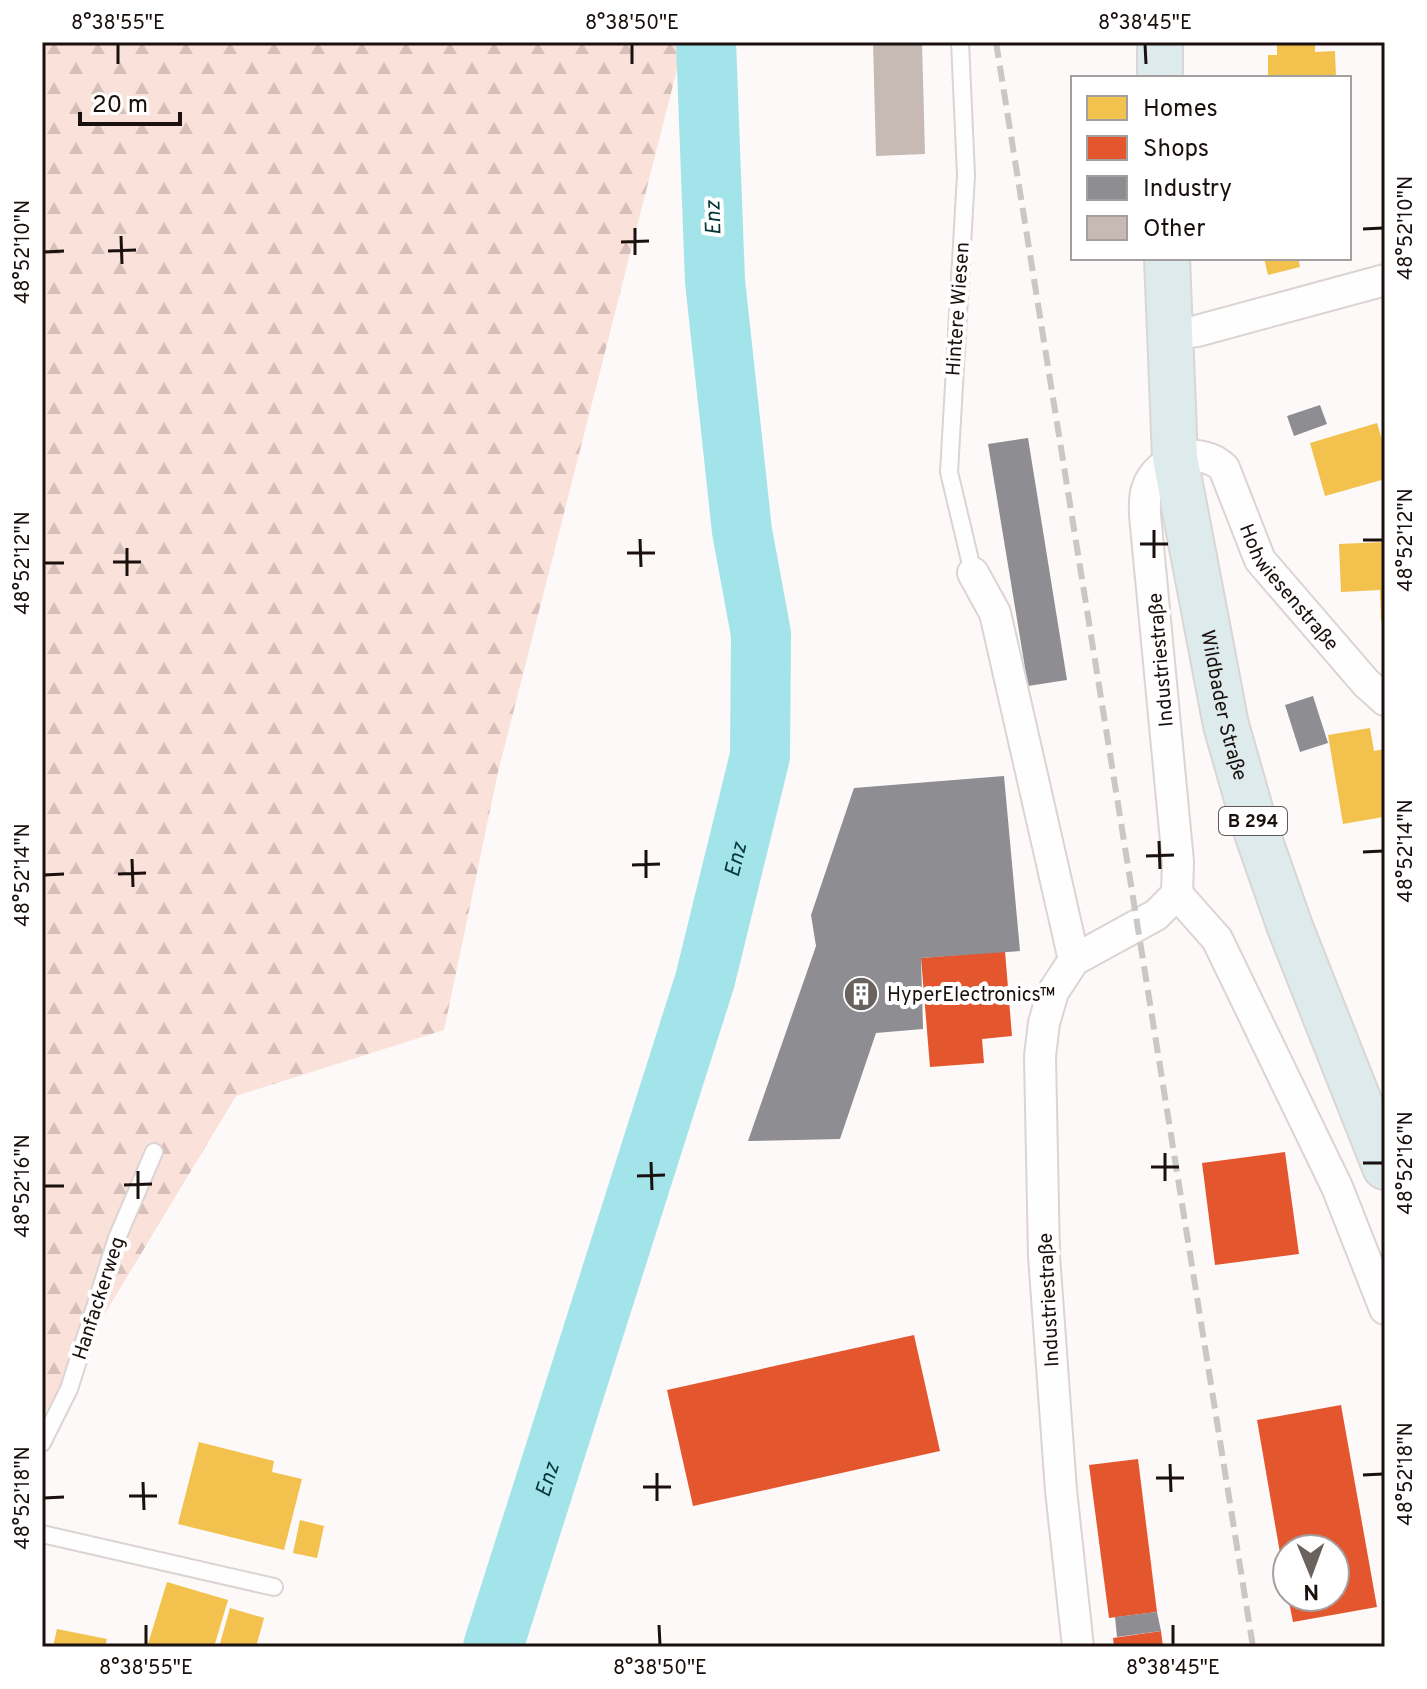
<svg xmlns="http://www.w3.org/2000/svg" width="1427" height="1689" font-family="Overpass,sans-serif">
<defs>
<pattern id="forest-firs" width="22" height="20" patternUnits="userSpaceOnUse" patternTransform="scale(2)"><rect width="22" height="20" fill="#fae1d9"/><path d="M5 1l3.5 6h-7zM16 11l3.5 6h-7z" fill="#d6c0b9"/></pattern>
</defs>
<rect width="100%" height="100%" fill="#fcf9f8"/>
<polygon fill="url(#forest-firs)" points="42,42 684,42 498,772 444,1030 236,1096 42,1418"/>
<g fill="#f2c14e">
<polygon points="1277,42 1315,42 1315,52 1335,51 1336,78 1268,78 1268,55 1277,55"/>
<polygon points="1264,258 1298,258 1300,267 1268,275"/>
<polygon points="1377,423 1385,449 1385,479 1325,496 1310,443"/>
<polygon points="1385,542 1385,621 1381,621 1380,590 1341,592 1339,544"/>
<polygon points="1370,728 1374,751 1385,749 1383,817 1343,824 1328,735"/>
<polygon points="199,1442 274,1461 272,1472 302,1479 284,1550 178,1524"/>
<polygon points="300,1520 324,1526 317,1558 293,1553"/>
<polygon points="167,1582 228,1600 214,1647 147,1647"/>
<polygon points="230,1608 264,1618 256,1647 219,1647"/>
<polygon points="57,1629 107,1639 105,1647 53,1647"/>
</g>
<g fill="#e4572e">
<polygon points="1005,951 1012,1036 982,1039 984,1063 930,1067 921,958"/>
<polygon points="1285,1152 1299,1254 1215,1265 1202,1163"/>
<polygon points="914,1335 940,1451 693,1506 667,1390"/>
<polygon points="1341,1405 1377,1607 1293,1622 1288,1597 1335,1597 1335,1549 1287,1549 1285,1582 1257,1420"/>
<polygon points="1138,1459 1157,1612 1109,1618 1089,1465"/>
<polygon points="1161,1631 1163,1647 1114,1647 1113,1638"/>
</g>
<g fill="#8d8d92">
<polygon points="1320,405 1327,424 1294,436 1287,416"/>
<polygon points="1028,438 1067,680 1028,686 988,444"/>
<polygon points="1313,696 1328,743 1300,752 1285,705"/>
<polygon points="1004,776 1020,951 921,958 923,1029 876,1033 840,1139 748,1141 816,946 811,915 854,788"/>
<polygon points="1157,1612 1161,1631 1117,1637 1115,1617"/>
</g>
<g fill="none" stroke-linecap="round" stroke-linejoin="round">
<path stroke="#a2e4ea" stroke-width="60" id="s1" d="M493,1647L705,980L760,756L761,634L742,531L715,281L706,42"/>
</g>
<polygon fill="#c7b9b4" points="873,42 922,42 925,154 876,156"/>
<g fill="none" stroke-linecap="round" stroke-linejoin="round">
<g stroke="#dbd4d2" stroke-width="20">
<g id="service">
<polyline points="960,42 966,175 949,472 973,573"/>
<polyline points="42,1443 69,1389 117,1238 154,1152"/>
<polyline points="42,1534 274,1587"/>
</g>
</g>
<g stroke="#dbd4d2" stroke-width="34">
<g id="minor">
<polyline points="1170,335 1197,331 1385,280"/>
<polyline points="973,573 995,613 1074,960"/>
<polyline points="1177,894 1217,939 1337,1187 1385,1309"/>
<path id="s2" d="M1078,1647L1061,1490L1044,1256L1040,1056L1044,1023L1053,992L1074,960L1156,915L1177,894L1178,862L1145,515C1145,507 1144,497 1147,489C1157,457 1201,445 1224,468L1260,560L1366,683L1385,700"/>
</g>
</g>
<g stroke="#dad6d6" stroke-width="48">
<g id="primary">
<polyline points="1160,42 1160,78"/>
<path id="s3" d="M1167,258L1175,458L1226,725L1256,830L1290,927L1385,1167"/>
</g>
</g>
<use href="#service" stroke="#fffefe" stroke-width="16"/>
<use href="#minor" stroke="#fffefe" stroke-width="30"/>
<use href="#primary" stroke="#ddebed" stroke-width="44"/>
<polyline stroke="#c9c8c7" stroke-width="6" stroke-dasharray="16 8" stroke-linecap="butt" points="996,42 1253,1647"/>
</g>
<path fill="none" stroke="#1a100d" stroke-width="3" d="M118,44V64M632,44V64M1145,44L1146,64M635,228V255M1363,229L1383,228M121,236L122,264M621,242L649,241M108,251L136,250M44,252L64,251M1154,530V558M640,539L641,567M1363,540H1383M1140,544H1168M127,548V576M627,553H655M113,562H141M44,563H64M1159,841L1160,869M646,850V878M1363,852L1383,851M1146,856L1174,855M132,859L133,887M632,865L660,864M118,874L146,873M44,875L64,874M1165,1153V1181M651,1162L652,1190M1363,1163H1383M1151,1167H1179M138,1171V1199M637,1176L665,1175M124,1185L152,1184M44,1186H64M1170,1464L1171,1492M657,1473V1501M1363,1475L1383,1474M1156,1478H1184M143,1482L144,1510M643,1487H671M129,1496H157M44,1498L64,1497M146,1625V1645M659,1625L660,1645M1173,1625V1645"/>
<defs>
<g id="building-disc" transform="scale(1.8)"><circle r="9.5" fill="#69625f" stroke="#fff"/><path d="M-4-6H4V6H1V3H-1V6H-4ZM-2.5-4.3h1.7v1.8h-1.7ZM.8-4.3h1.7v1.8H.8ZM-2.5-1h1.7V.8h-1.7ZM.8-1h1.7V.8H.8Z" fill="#fff"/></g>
</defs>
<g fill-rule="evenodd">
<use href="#building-disc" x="861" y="994"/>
</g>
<g text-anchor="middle" stroke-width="8" stroke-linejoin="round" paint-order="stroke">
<rect fill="#fff" stroke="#5f5856" stroke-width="2" x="1219" y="807" width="68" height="28" rx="6"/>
<g font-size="18" font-weight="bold" fill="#1a100d">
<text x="1253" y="827">B 294</text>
</g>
<g font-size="20" fill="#1a100d" stroke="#fff">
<text transform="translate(957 309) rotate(-86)" y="7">Hintere Wiesen</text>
<text dy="7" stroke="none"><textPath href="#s2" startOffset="1458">Hohwiesenstraße</textPath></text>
<text transform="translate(1160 660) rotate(-95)" y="7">Industriestraße</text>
<text dy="7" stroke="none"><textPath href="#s3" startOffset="452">Wildbader Straße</textPath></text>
<text transform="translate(98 1298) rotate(-72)" y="7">Hanfackerweg</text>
<text transform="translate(1048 1300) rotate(-93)" y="7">Industriestraße</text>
</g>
<g font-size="20" fill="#1a100d" stroke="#fff" text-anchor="start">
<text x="887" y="1001">HyperElectronics™</text>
</g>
<g font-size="22" font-style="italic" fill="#06363a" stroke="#fff">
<text transform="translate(712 218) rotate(-92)" y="8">Enz</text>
<text dy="8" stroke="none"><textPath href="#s1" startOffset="824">Enz</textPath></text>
<text dy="8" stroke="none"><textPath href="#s1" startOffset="176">Enz</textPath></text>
</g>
</g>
<rect width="1427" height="1689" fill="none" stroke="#ffffff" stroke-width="88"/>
<rect x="1071" y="76" width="280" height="184" fill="#ffffff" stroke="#a39f9e" stroke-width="2"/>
<rect x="1087" y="96" width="40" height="24" fill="#f2c14e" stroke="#a39f9e" stroke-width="2"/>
<text x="1143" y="116" font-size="24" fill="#1a100d">Homes</text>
<rect x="1087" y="136" width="40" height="24" fill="#e4572e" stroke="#a39f9e" stroke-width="2"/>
<text x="1143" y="156" font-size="24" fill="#1a100d">Shops</text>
<rect x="1087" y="176" width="40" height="24" fill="#8d8d92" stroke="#a39f9e" stroke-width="2"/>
<text x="1143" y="196" font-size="24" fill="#1a100d">Industry</text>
<rect x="1087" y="216" width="40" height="24" fill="#c7b9b4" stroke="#a39f9e" stroke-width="2"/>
<text x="1143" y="236" font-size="24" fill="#1a100d">Other</text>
<g transform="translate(1311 1573) rotate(179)"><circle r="38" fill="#ffffff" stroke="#a39f9e" stroke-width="2"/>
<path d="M0-6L14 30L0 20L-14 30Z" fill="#69625f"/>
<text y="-12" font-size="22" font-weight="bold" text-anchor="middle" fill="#1a100d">N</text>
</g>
<path d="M80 112v12h100v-12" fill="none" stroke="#1a100d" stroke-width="4"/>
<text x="92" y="112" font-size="24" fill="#1a100d" stroke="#ffffff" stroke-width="6" paint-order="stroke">20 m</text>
<rect x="44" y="44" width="1339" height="1601" fill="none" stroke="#1a100d" stroke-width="3"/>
<g font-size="20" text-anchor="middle" fill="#1a100d">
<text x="118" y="29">8°38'55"E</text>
<text x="632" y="29">8°38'50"E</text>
<text x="1145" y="29">8°38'45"E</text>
<text transform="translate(1405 228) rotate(-90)" y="7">48°52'10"N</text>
<text transform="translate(22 252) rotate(-90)" y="7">48°52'10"N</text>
<text transform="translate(1405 540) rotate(-90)" y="7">48°52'12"N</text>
<text transform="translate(22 563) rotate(-90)" y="7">48°52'12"N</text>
<text transform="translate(1405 851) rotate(-90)" y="7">48°52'14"N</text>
<text transform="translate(22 875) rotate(-90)" y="7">48°52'14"N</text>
<text transform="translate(1405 1163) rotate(-90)" y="7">48°52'16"N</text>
<text transform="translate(22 1186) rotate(-90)" y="7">48°52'16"N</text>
<text transform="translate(1405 1474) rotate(-90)" y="7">48°52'18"N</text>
<text transform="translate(22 1498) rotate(-90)" y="7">48°52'18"N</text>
<text x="146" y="1674">8°38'55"E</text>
<text x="660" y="1674">8°38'50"E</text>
<text x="1173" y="1674">8°38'45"E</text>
</g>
</svg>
